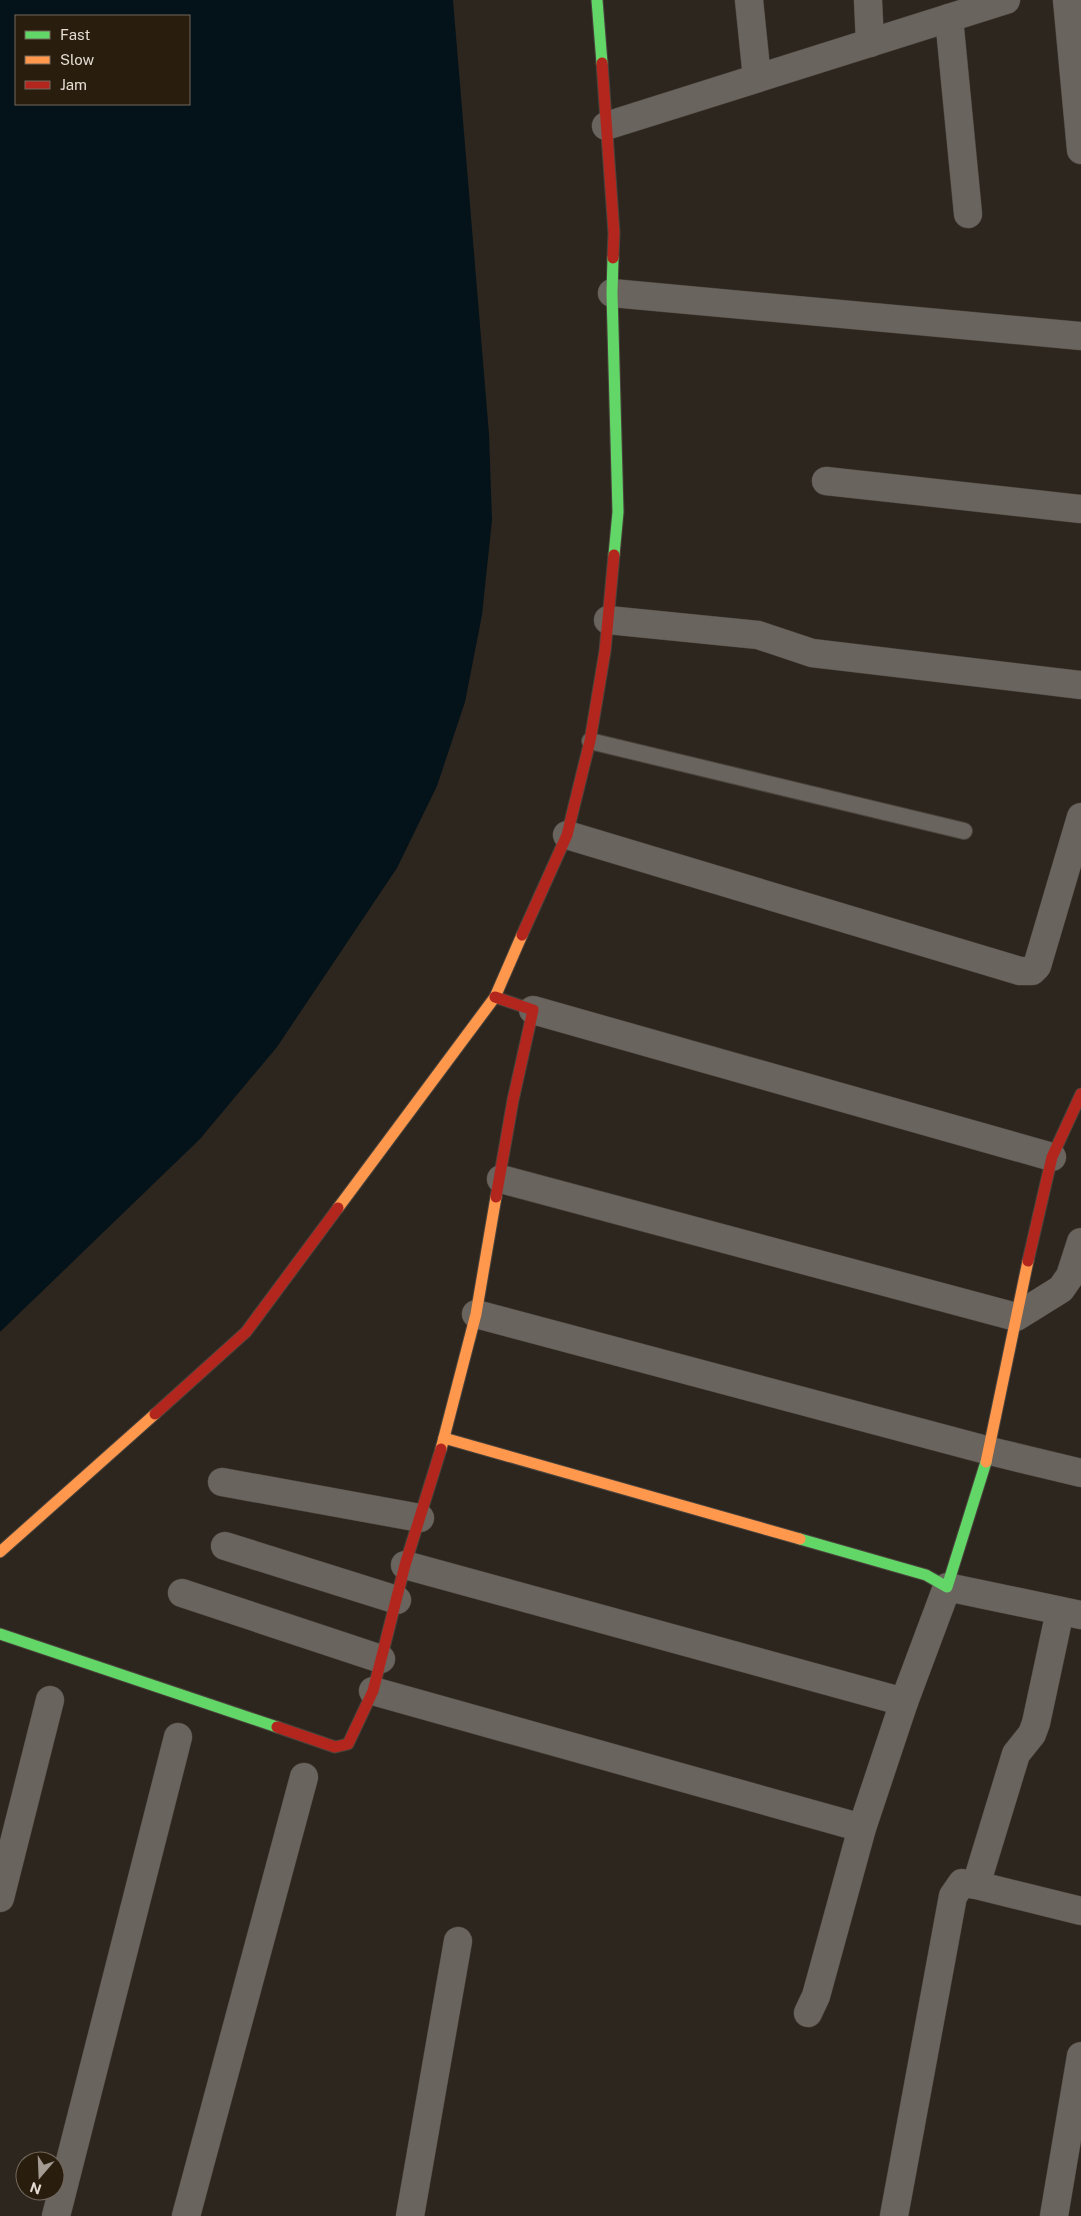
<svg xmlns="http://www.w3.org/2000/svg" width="1081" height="2216" font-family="'Public Sans',sans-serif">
<rect width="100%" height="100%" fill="#2d261e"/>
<path fill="#04131a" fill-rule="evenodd" d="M0,0H453L489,434L492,520L482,615L465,702L437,786L397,868L277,1047L200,1139L0,1332ZM16,16H189V104H16Z"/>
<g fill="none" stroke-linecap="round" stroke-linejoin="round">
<g stroke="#4a443d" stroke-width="18">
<polyline id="lane" points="590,741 964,831"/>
</g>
<g stroke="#4a443d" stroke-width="29">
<g id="street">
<polyline points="749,0 757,78"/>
<polyline points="868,0 870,43"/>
<polyline points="1067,0 1081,150"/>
<polyline points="949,18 968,214"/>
<polyline points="606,126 1006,0"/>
<polyline points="612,293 1081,336"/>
<polyline points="826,481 1081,509"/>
<polyline points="608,620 758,635 812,653 1081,685"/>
<polyline points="567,835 1020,971 1032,971 1037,966 1081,817"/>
<polyline points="533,1010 1052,1157"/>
<polyline points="501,1179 1016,1317 1061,1289 1070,1276 1081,1242"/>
<polyline points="476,1314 990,1451 1081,1473"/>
<polyline points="222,1482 420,1518"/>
<polyline points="225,1546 397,1600"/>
<polyline points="405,1565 904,1702"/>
<polyline points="182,1593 381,1659"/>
<polyline points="373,1691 862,1828"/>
<polyline points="976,1885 1016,1754 1032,1734 1036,1723 1060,1611"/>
<polyline points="0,1898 50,1700"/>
<polyline points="808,2013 816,1996 862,1828 904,1702 947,1587 1081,1615"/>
<polyline points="56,2216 178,1737"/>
<polyline points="186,2216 304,1777"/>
<polyline points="410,2216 458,1941"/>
<polyline points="894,2216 953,1896 962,1883 976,1885 1081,1911"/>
<polyline points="1054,2216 1081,2056"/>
</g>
</g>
<g stroke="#4a443d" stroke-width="13">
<g id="fast">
<polyline points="597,0 602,63"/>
<polyline points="613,258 612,293 618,512 614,555"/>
<polyline points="800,1539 926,1575 947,1587 986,1462"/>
<polyline points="0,1634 277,1727"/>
</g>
</g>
<g stroke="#4a443d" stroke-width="13">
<g id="slow">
<polyline points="338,1208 495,997 522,935"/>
<polyline points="444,1438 800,1539"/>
<polyline points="441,1449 476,1314 496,1197"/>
<polyline points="986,1462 1028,1261"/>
<polyline points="0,1552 155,1414"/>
</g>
</g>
<g stroke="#4a443d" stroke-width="13">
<g id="jam">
<polyline points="602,63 614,233 613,258"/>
<polyline points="522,935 567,835 590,741 605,651 614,555"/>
<polyline points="495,997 533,1010 513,1100 496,1197"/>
<polyline points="1028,1261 1052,1157 1081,1094"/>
<polyline points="155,1414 246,1332 338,1208"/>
<polyline points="277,1727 335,1747 348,1744 373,1691 405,1565 441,1449"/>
</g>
</g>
<use href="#lane" stroke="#6a645e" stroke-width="16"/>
<use href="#street" stroke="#6a645e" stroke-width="28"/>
<use href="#fast" stroke="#63d668" stroke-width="11"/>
<use href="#slow" stroke="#ff974d" stroke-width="11"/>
<use href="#jam" stroke="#b3261e" stroke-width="11"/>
</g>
<rect x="15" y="15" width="175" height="90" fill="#291d0e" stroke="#74695c"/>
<rect x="25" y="31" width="25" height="8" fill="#63d668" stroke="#74695c"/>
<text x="60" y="40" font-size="15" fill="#e4dbd2">Fast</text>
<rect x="25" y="56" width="25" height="8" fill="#ff974d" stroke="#74695c"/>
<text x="60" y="65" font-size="15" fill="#e4dbd2">Slow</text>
<rect x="25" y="81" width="25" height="8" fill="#b3261e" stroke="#74695c"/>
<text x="60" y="90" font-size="15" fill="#e4dbd2">Jam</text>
<g transform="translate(40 2176) rotate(199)"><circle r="24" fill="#291d0e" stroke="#74695c"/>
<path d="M0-4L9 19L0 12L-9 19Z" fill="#a49c93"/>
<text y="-8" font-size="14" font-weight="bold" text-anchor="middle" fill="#e4dbd2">N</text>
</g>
</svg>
